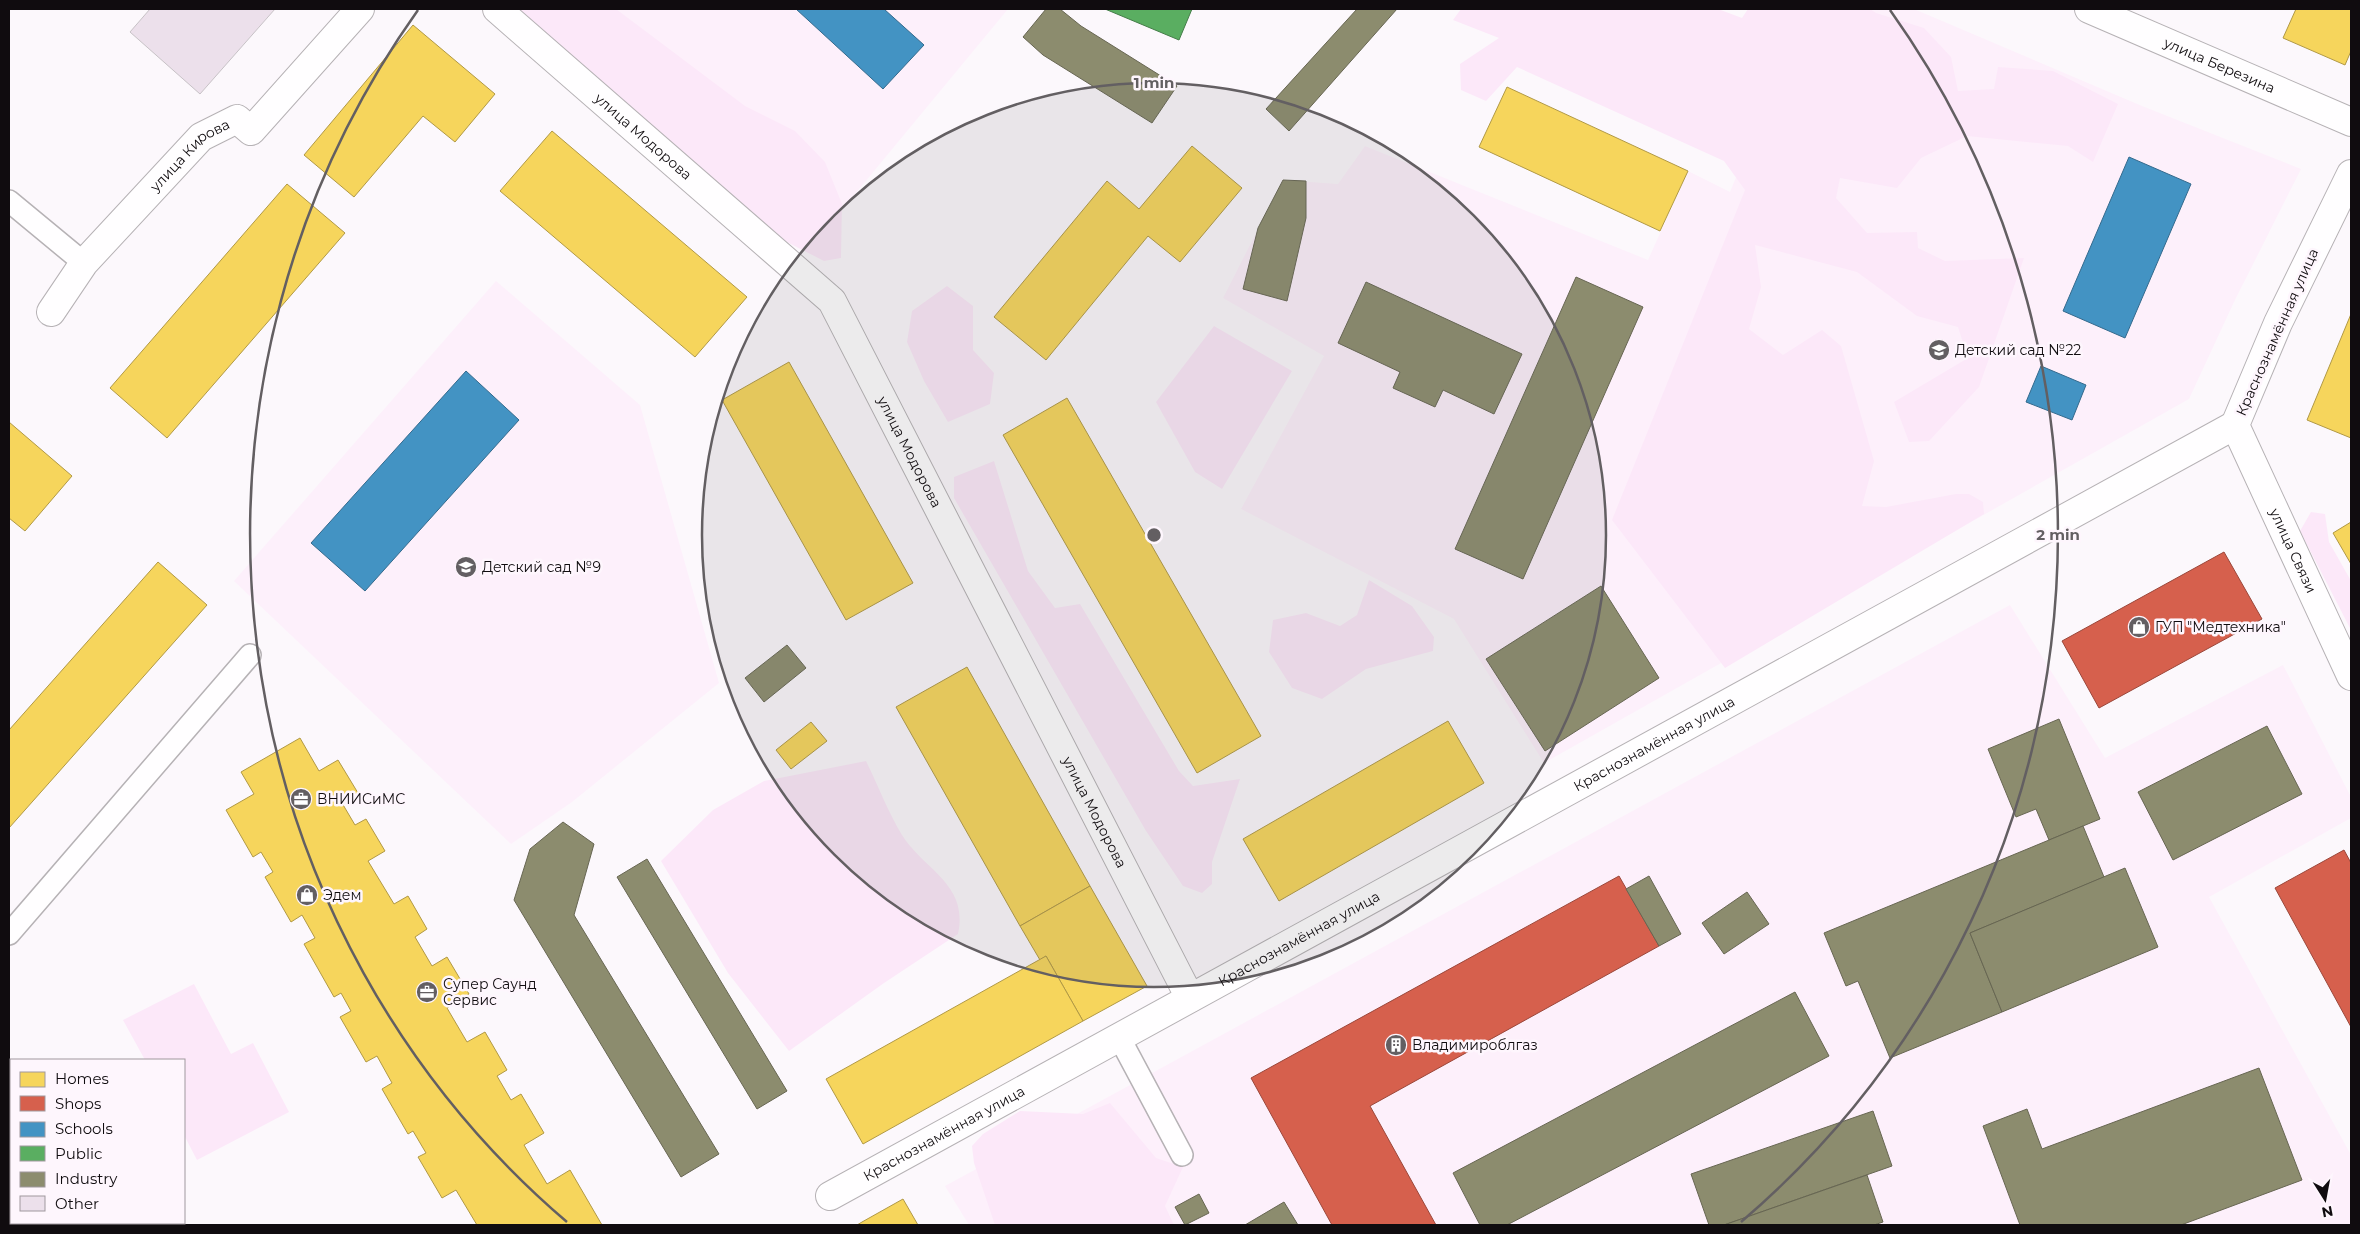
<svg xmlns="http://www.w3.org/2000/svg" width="2360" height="1234" font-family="Montserrat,sans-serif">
<rect width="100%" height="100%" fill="#fcf8fc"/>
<g fill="#fdf0fb">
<polygon points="539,9 1008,9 812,246"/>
<polygon points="1804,9 1914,9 2142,106 2301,169 2234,302 2189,399 1544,763 1454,619 1241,509 1324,356 1223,298 1283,180 1338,184 1365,146 1648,260 1688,171 1730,192"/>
<polygon points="496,281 640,405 719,683 572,802 511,844 234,581"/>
<polygon points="2010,605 2105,758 2283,665 2351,797 2351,818 2209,897 2351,1155 2351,1225 969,1225 945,1186"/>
</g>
<g fill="#fce8f9">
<polygon points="519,9 616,9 745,106 795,131 825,162 842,204 841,258 824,261 779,238 519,20"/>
<polygon points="1461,9 1718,9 1742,18 1748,9 1870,9 1876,13 1924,28 1951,57 1958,91 1994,89 1998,67 2053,71 2118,104 2093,162 2068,146 1967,136 1921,158 1897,188 1840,178 1836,198 1867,233 1917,232 1918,248 1945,261 2024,258 1979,387 1929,441 1909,442 1894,402 1968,358 1958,327 1917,316 1857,272 1755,245 1761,287 1749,329 1783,355 1822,330 1841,346 1874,461 1862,506 1886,507 1956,494 1969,494 1983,502 1984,514 1725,668 1612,520 1745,190 1724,161 1517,67 1486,101 1461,90 1460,64 1499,38 1453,20"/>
<polygon points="947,286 973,306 973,350 994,373 990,404 948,422 924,381 907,342 912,311"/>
<polygon points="1214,326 1292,371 1222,489 1195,472 1156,402"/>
<polygon points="994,461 1028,571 1055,608 1080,604 1179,771 1193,786 1240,779 1212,862 1212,884 1202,893 1183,886 1146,831 954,498 954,477"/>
<polygon points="2311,512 2325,514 2329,542 2351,581 2351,630 2300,531"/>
<polygon points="1369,580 1412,606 1434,637 1433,651 1366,669 1322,699 1292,688 1269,652 1273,620 1306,613 1340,626 1357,615"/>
<path d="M866,761C878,785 888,812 902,835C924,870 969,884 958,934L884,983L789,1051L728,973L661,861L713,810L764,781Z"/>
<polygon points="194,984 231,1054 253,1043 289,1112 197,1160 184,1135 184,1060 145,1060 123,1020"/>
<polygon points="1110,1103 1156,1158 1183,1167 1165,1206 1174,1225 995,1225 974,1163 972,1146 983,1134 1020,1111 1083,1114"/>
</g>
<g fill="#f6d55c" stroke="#b19945">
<polygon points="2296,9 2351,9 2351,51 2345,65 2283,38"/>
<polygon points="413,25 495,94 455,142 423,116 354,197 304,155"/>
<polygon points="1507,87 1688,171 1660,231 1479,147"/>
<polygon points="552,131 747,297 695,357 500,191"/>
<polygon points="1192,146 1242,188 1180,262 1148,236 1046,360 994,317 1107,181 1139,209"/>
<polygon points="287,184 345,233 167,438 110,388"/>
<polygon points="2351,314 2351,438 2307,420"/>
<polygon points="789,362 913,583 846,620 722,400"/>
<polygon points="1067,398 1261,736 1197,773 1003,435"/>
<polygon points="9,422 72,476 25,531 9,518"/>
<polygon points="2351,522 2351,564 2333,533"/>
<polygon points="158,562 207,605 9,828 9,730"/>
<polygon points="967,667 1090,886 1020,926 896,707"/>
<polygon points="1448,721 1484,783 1279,901 1243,839"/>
<polygon points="811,722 827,741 791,769 776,750"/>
<polygon points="300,738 319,771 338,760 358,793 342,803 355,825 366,819 385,851 368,861 394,904 408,896 427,929 415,937 432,966 447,957 469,994 447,1008 467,1042 485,1032 507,1070 497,1076 511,1100 521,1094 544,1133 524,1145 547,1184 570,1170 602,1225 477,1225 456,1190 442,1198 418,1157 426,1153 413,1131 408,1134 382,1089 392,1083 377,1056 366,1062 340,1017 351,1011 341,993 334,997 304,944 315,938 302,915 291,922 265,877 273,872 261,852 253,857 226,810 254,794 241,772"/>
<polygon points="1090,886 1147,986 1083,1021 1046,956 1040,960 1020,926"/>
<polygon points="1046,956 1083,1021 863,1144 826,1079"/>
<polygon points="9,1087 11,1088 11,1223 51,1223 52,1225 9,1225"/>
<polygon points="903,1199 918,1225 857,1225 862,1222"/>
</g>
<g fill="#d6604d" stroke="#9b473a">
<polygon points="2224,552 2262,619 2099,708 2062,641"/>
<polygon points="2344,850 2351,863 2351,1027 2275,888"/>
<polygon points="1619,876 1659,946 1370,1106 1436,1225 1332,1225 1251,1078"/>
</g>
<g fill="#4393c3" stroke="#346a8d">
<polygon points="796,9 884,9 924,45 883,89"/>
<polygon points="2129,157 2191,184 2125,338 2063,311"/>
<polygon points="2041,366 2086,385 2072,420 2026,402"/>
<polygon points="466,371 519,420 365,591 311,543"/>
</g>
<polygon fill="#5aae61" stroke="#447d48" points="1105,9 1192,9 1179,40"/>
<g fill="#8c8c6e" stroke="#676652">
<polygon points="1046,9 1060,9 1081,26 1177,86 1152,123 1043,55 1023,37"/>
<polygon points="1357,9 1397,9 1289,131 1266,109"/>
<polygon points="1283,180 1306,181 1306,218 1287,301 1243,289 1258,228"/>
<polygon points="1576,277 1643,307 1523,579 1455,549"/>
<polygon points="1366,282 1522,354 1494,414 1443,390 1435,407 1393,388 1400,372 1338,343"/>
<polygon points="1601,586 1659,678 1545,751 1486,659"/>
<polygon points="787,645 806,668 764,702 745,678"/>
<polygon points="2059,719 2100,819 2049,840 2036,809 2016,817 1988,749"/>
<polygon points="2267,726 2302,794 2173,860 2138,792"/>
<polygon points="563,822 594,844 574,915 719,1154 681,1177 514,900 530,849"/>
<polygon points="2083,826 2104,877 1970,933 2002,1012 1890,1058 1858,981 1846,986 1824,933"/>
<polygon points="647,859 787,1091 757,1109 617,877"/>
<polygon points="2125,868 2158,947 2002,1012 1970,933"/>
<polygon points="1649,876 1681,934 1659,946 1626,889"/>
<polygon points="1747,892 1769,924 1724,954 1702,923"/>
<polygon points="1795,992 1829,1056 1507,1225 1480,1225 1453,1173"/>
<polygon points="2259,1068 2302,1180 2181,1225 2020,1225 1983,1126 2027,1109 2042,1149"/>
<polygon points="1873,1111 1892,1166 1724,1225 1709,1225 1691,1174"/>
<polygon points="1867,1175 1883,1222 1874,1225 1724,1225"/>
<polygon points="1199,1194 1209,1213 1185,1225 1175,1207"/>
<polygon points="1284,1202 1298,1225 1245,1225"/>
</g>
<polygon fill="#ece0eb" stroke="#c7c2c6" points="150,9 275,9 200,94 130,32"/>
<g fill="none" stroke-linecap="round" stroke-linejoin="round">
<g stroke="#b6b2b5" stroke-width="24">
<g id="service">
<polyline points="9,201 84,263"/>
<polyline points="9,934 250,655"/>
<polyline points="1119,1037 1182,1155"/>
</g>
</g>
<g stroke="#b6b2b5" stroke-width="30">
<g id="minor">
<path id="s1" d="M497,9L832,301L1190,998"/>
<path id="s2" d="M2089,9L2351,122"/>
<path id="s3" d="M51,312L84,263L201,137L237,119L251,131L360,9"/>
<path id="s4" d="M830,1196L2235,425"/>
</g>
</g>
<g stroke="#b6b2b5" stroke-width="30">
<g id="tertiary">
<path id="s5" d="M2351,174L2278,323L2235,425L2351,676"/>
</g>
</g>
<use href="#service" stroke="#fffeff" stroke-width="21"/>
<use href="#minor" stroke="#fffeff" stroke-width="28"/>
<use href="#tertiary" stroke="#fffeff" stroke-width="28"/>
</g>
<circle cx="1154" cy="535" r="452" fill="#635f62" fill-opacity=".12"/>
<g fill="none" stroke="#635f62" stroke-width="2.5">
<circle cx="1154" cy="535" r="452"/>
<path d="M567 1222A904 904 0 0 1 418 10M1890 10A904 904 0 0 1 1741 1222"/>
</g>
<defs>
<g id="school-disc" transform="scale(1.125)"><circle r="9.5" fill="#635f62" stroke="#fef6fd"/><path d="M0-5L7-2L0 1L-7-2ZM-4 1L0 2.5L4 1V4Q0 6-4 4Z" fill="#fff"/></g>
<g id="shop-disc" transform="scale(1.125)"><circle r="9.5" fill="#635f62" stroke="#fef6fd"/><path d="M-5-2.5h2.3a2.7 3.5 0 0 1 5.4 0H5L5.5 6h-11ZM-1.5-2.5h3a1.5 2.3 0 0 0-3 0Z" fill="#fff"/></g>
<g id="office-disc" transform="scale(1.125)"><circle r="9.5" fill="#635f62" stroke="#fef6fd"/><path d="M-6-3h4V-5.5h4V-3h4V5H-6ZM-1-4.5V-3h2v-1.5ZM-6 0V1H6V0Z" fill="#fff"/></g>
<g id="building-disc" transform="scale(1.125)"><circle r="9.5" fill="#635f62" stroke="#fef6fd"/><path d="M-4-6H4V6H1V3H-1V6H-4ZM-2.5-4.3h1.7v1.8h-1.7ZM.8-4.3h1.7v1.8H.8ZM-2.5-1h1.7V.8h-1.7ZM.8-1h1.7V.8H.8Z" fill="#fff"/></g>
</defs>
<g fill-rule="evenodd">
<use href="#school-disc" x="1939" y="350"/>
<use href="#school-disc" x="466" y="567"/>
<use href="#shop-disc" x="2139" y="627"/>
<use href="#office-disc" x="301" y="799"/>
<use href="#shop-disc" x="307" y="895"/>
<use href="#office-disc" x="427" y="992"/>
<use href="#building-disc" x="1396" y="1045"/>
</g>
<g text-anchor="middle" stroke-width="5" stroke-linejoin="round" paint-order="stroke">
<g font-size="14" fill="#100c0f" stroke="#fef6fd">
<text dy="5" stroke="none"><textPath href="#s2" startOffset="142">улица Березина</textPath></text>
<text dy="5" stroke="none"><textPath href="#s1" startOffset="194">улица Модорова</textPath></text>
<text dy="5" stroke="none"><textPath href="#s3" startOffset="211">улица Кирова</textPath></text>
<text transform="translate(2277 332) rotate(-66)" y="5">Краснознамённая улица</text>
<text dy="5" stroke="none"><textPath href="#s1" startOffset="614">улица Модорова</textPath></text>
<text dy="5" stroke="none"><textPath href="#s5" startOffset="415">улица Связи</textPath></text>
<text dy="5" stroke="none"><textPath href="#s4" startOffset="940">Краснознамённая улица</textPath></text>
<text dy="5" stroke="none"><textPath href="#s1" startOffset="1019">улица Модорова</textPath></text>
<text dy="5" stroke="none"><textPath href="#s4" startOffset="535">Краснознамённая улица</textPath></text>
<text dy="5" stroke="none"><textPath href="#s4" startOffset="130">Краснознамённая улица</textPath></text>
</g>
<g font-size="14" fill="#100c0f" stroke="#fef6fd" text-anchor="start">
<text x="1955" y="355">Детский сад №22</text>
<text x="482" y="572">Детский сад №9</text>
<text x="2155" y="632">ГУП "Медтехника"</text>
<text x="317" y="804">ВНИИСиМС</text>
<text x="323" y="900">Эдем</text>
<text x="443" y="989">Супер Саунд<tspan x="443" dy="16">Сервис</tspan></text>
<text x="1412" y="1050">Владимироблгаз</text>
</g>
</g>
<circle cx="1154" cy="535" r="8" fill="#635f62" stroke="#fef6fd" stroke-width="2.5"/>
<g font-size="15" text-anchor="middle" font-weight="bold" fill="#635f62" stroke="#fef6fd" stroke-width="5" stroke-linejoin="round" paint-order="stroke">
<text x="1154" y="88">1 min</text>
<text x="2058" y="540">2 min</text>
</g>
<rect width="2360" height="1234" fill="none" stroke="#100c0f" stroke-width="20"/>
<rect x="10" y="1059" width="175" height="165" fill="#fef6fd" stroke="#9f989e"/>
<rect x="20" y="1072" width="25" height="15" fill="#f6d55c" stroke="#9f989e"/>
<text x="55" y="1084" font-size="15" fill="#100c0f">Homes</text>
<rect x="20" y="1096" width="25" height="15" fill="#d6604d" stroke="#9f989e"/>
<text x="55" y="1109" font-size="15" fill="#100c0f">Shops</text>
<rect x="20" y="1122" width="25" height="15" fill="#4393c3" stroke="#9f989e"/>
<text x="55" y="1134" font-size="15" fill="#100c0f">Schools</text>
<rect x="20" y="1146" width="25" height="15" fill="#5aae61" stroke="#9f989e"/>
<text x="55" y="1159" font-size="15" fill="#100c0f">Public</text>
<rect x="20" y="1172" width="25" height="15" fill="#8c8c6e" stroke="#9f989e"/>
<text x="55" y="1184" font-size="15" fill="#100c0f">Industry</text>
<rect x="20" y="1196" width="25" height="15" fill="#ece0eb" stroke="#9f989e"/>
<text x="55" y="1209" font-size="15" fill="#100c0f">Other</text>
<g transform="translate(2325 1199) rotate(169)" stroke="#fef6fd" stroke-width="4" paint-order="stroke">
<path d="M0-4L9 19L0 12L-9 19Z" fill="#100c0f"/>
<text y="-8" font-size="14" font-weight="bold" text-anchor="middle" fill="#100c0f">N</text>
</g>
</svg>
